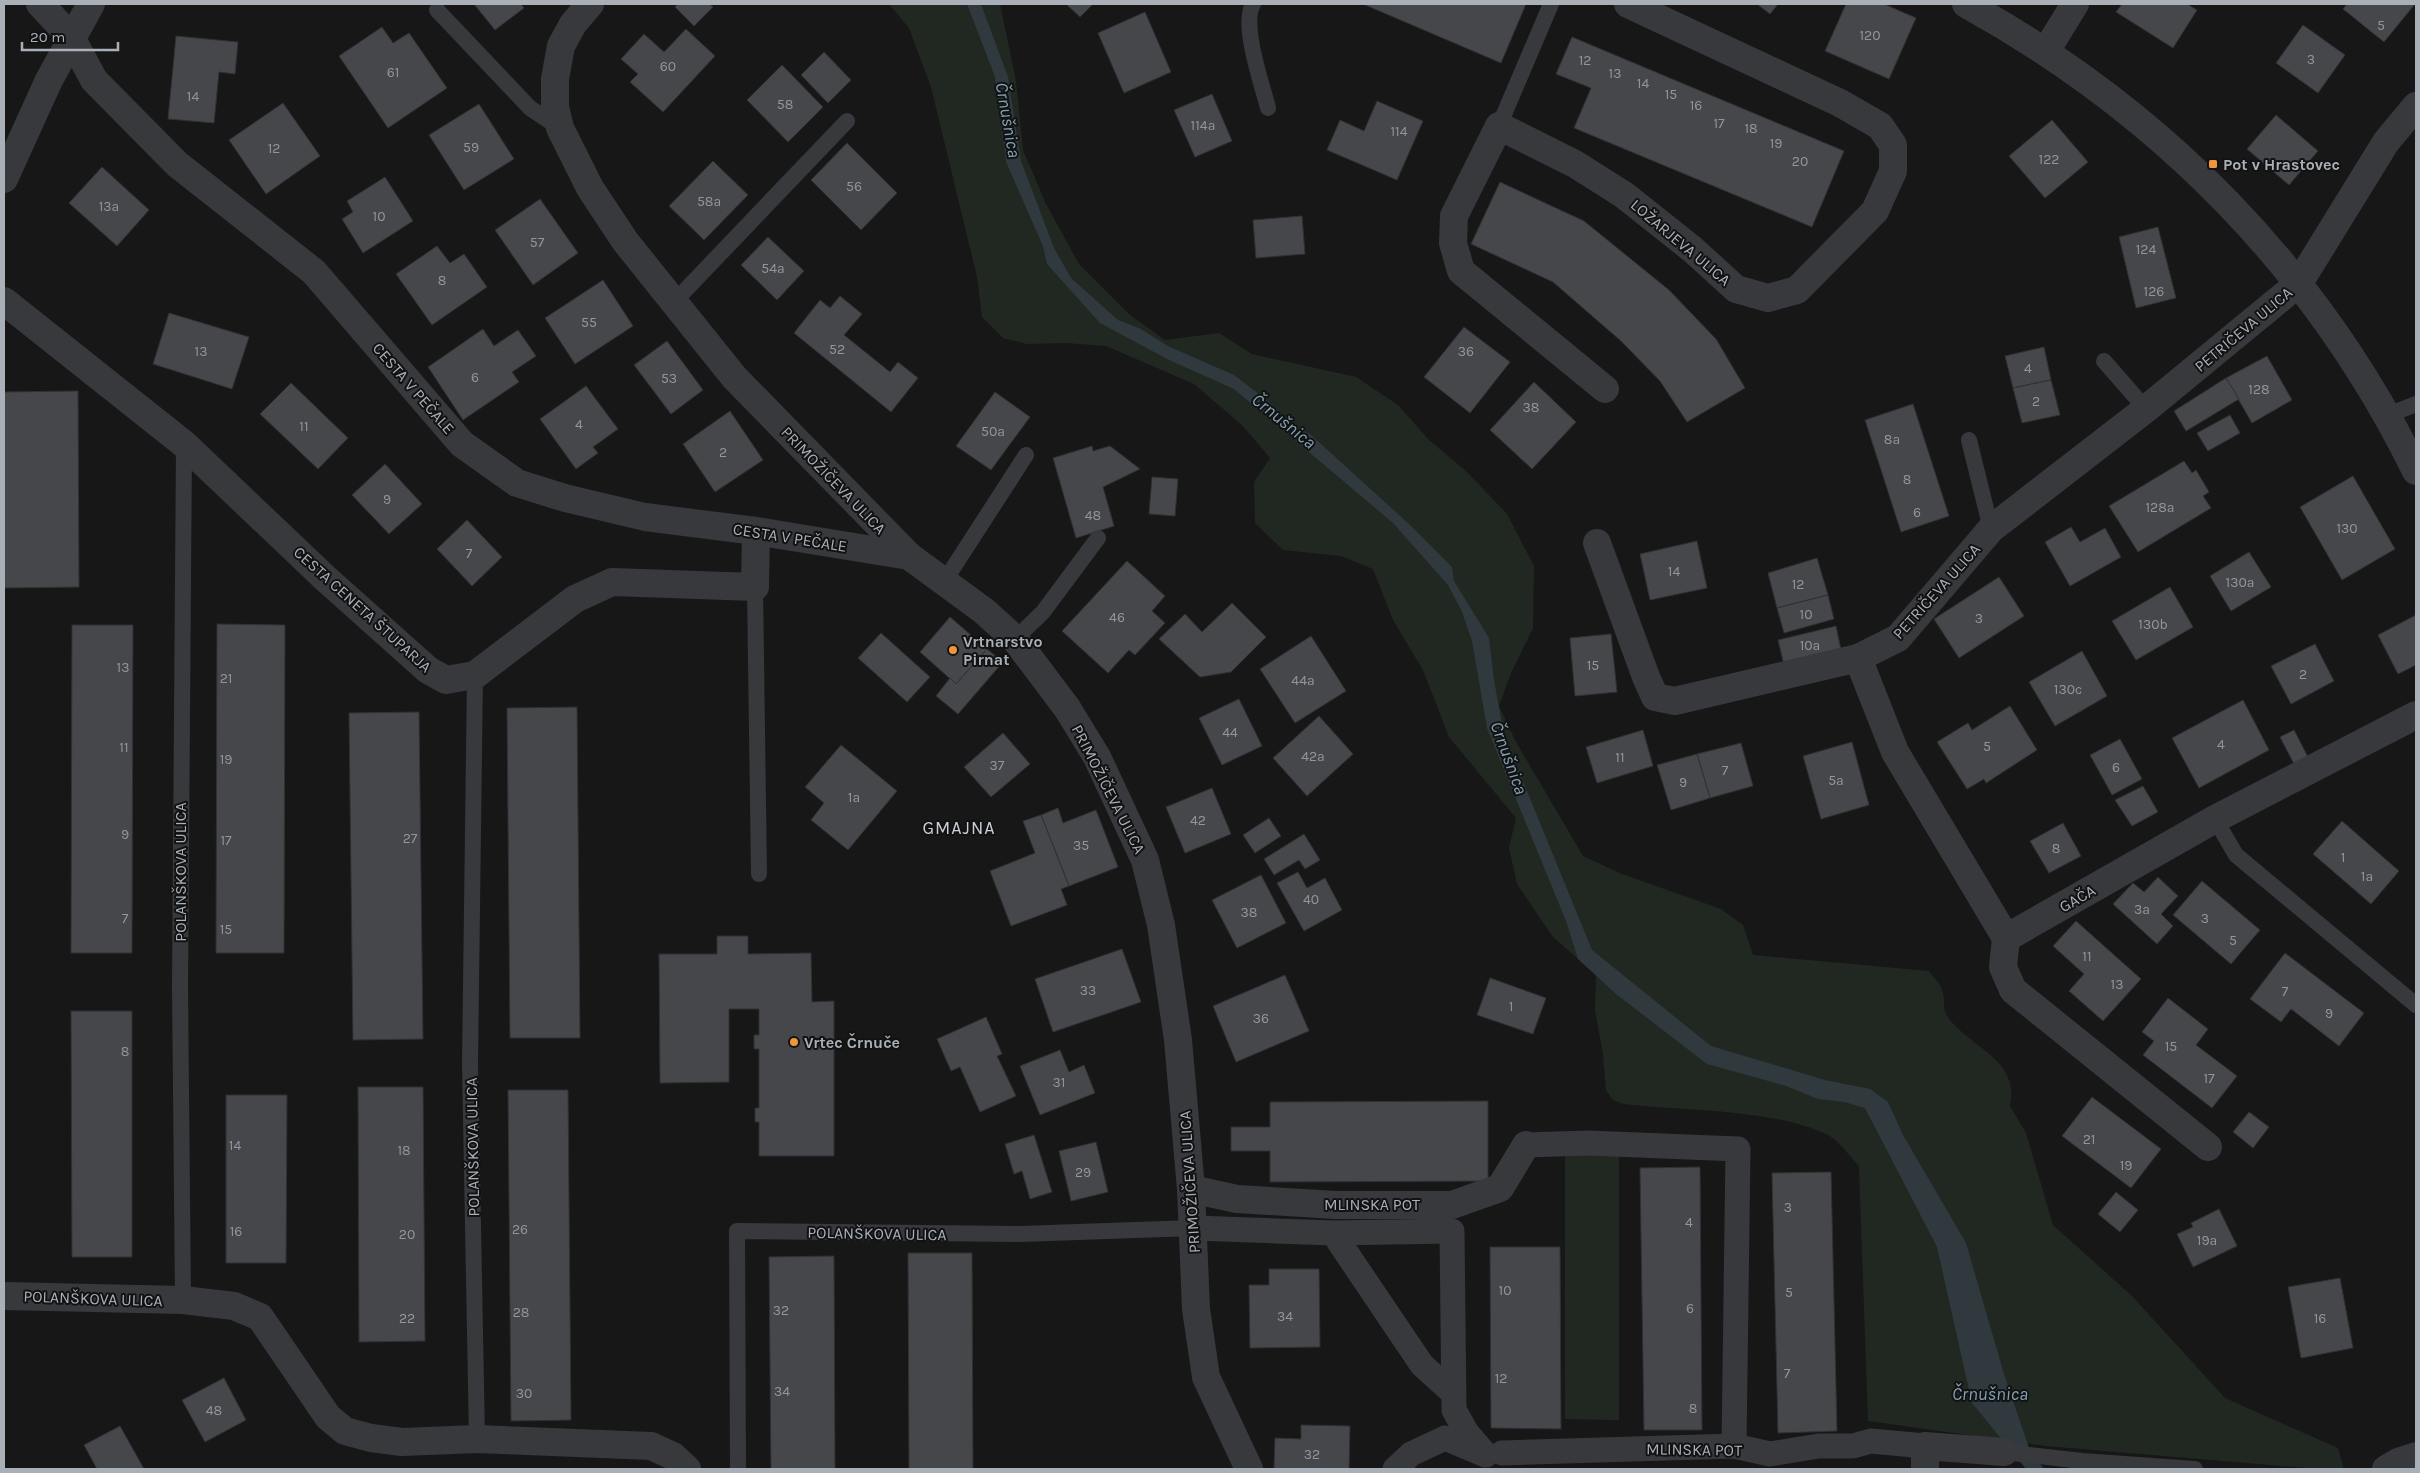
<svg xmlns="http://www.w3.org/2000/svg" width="2420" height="1473" font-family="Karla,sans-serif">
<rect width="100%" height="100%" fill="#171718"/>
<g fill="#212821">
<path d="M889,4H1000L1016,81L1023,150L1046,204L1079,264L1130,315L1165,340L1219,333L1252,354L1356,377L1398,405L1429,440L1466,471L1507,514L1534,566L1533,628L1511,673L1499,706L1516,742L1583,856L1622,874L1721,909L1743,925L1753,955L1929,971C1933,977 1940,983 1942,990C1946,998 1942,1009 1947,1016C1970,1049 2020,1058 2010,1106L2026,1133L2053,1225L2132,1296L2225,1398L2338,1448L2344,1469H2318L2046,1446L1868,1421L1859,1166C1850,1157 1838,1139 1826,1134C1772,1109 1685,1111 1624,1104L1613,1100L1606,1090L1603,1054L1595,1010L1596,975L1553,937L1517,884L1509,848L1516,818L1449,737L1423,670L1393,620L1373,569L1341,556L1283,550L1255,523L1254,482L1270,458L1242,425L1194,384L1106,346L1065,343L1027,344L1003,338L982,317L977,277L931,87L909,28Z"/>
<polygon points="1565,1152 1619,1152 1619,1420 1565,1419"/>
</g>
<polygon fill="#2f393e" points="967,4 981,4 1008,77 1021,161 1054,248 1071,278 1118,320 1139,328 1168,346 1234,375 1268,401 1294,425 1310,434 1409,524 1452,567 1454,581 1489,638 1494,680 1504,735 1592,950 1711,1046 1825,1080 1870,1089 1888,1102 1903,1135 1966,1243 2004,1374 2024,1433 2029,1448 2044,1469 2026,1469 1972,1403 1937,1247 1865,1108 1844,1102 1818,1099 1786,1086 1707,1064 1616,994 1578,959 1566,921 1487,728 1472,641 1462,612 1448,585 1393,523 1234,389 1167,359 1100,323 1047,264 1043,246 1006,162 995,77"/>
<g fill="#46474b" stroke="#313134">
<polygon points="474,4 521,4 524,8 495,30"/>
<polygon points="678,4 709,4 713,7 694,26 675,7"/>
<polygon points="1066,4 1093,4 1080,17"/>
<polygon points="1363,4 1526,4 1501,63"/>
<polygon points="1757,4 1778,4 1770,14"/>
<polygon points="1846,4 1884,4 1916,18 1889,79 1825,51"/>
<polygon points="2122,4 2187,4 2197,10 2173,48 2116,12"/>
<polygon points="2347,4 2415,4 2384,42 2343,9"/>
<polygon points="1145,12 1171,72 1124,93 1098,33"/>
<polygon points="2303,25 2345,55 2318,93 2276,63"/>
<polygon points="382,27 393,43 409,33 447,88 388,128 339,56"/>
<polygon points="686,29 715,56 663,112 630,82 638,74 621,59 644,34 664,52"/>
<polygon points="176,36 238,42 235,74 219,72 214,123 168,119"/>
<polygon points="1572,37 1844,151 1812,227 1574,128 1591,88 1556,74"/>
<polygon points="824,52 851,80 828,103 801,75"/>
<polygon points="782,65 823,107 788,142 747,100"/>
<polygon points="1212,94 1232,141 1195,157 1174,110"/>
<polygon points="1377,101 1423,121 1397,180 1327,150 1340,120 1364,131"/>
<polygon points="283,103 320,156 266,194 229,140"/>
<polygon points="479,104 514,159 464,190 429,135"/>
<polygon points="2276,115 2318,151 2289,185 2247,149"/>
<polygon points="2052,120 2088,162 2045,198 2009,156"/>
<polygon points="847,143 897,193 861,230 811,180"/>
<polygon points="713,161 748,195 704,240 669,206"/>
<polygon points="102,167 149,210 117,246 69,203"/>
<polygon points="385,177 413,221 363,253 342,219 353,212 347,201"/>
<polygon points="1500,182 1584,221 1669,290 1716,339 1745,388 1687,422 1660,381 1621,341 1553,282 1471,244"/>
<polygon points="540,199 578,253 533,285 495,230"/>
<polygon points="1302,216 1305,254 1256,258 1253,220"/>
<polygon points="2158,227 2176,298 2136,308 2119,237"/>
<polygon points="768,237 804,271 777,300 741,265"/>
<polygon points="437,246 450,263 464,254 487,287 432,325 396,274"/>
<polygon points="603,280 633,326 575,364 545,318"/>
<polygon points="840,296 862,314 844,335 890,372 898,362 918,378 891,412 794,333 820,300 830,308"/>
<polygon points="169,313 249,337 232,389 153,364"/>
<polygon points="1464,327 1510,362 1470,413 1424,377"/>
<polygon points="483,329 494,346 518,330 536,356 512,372 519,382 463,420 428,367"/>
<polygon points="667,341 703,390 671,414 634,365"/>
<polygon points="2044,347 2051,380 2013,388 2005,356"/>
<polygon points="2267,356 2292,400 2252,423 2226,378"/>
<polygon points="2226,378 2239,399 2186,431 2174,411"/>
<polygon points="2051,380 2060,415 2022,423 2013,388"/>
<polygon points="1534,382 1576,422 1532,469 1490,430"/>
<polygon points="291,383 348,438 318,469 260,414"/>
<polygon points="586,386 618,429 593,447 598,453 576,469 540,419"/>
<polygon points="78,391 79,587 4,588 4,392"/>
<polygon points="995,392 1030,417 991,470 956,446"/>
<polygon points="1913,404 1949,516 1901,532 1865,420"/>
<polygon points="730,411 763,460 715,492 683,444"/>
<polygon points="2230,415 2240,433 2208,451 2197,433"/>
<polygon points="1092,446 1093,451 1110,446 1140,469 1103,487 1114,526 1076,538 1053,458"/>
<polygon points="2184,461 2192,473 2196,470 2209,492 2203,496 2211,508 2138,552 2109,506"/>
<polygon points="385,464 422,504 389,534 352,495"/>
<polygon points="2353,476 2395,549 2342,580 2300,507"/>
<polygon points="1152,477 1178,479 1175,516 1149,514"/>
<polygon points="467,520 502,557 472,586 437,549"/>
<polygon points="2071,527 2080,542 2105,528 2121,557 2070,586 2045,542"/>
<polygon points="1697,541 1707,588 1650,600 1640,554"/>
<polygon points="2249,552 2271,587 2231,611 2210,576"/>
<polygon points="1817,558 1828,595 1777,608 1768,573"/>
<polygon points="1127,561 1165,596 1152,611 1165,623 1135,655 1129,650 1108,673 1062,631"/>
<polygon points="1999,577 2024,616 1959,658 1934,619"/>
<polygon points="2170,587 2193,627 2136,660 2112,621"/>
<polygon points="1828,595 1834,619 1784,633 1777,608"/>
<polygon points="1232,603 1266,637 1231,672 1200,677 1159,639 1185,614 1202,632"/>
<polygon points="2416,615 2416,665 2398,674 2378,635"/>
<polygon points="950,617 987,649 956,684 920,652"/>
<polygon points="217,624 285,625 284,953 216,953"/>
<polygon points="72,625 133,625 132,953 71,953"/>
<polygon points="1836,626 1841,650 1784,665 1778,640"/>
<polygon points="881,633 930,677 907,702 858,658"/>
<polygon points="1611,634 1617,692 1575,696 1570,638"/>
<polygon points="1311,636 1346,691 1295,723 1260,669"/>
<polygon points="2315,644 2334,681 2291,704 2271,666"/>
<polygon points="987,649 1003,662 958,714 936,696 950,678 956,684"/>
<polygon points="2082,651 2107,696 2055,726 2029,682"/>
<polygon points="1239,699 1262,746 1222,765 1199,718"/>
<polygon points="2243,700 2269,750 2199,788 2172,738"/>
<polygon points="2010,706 2037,750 1986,783 1984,779 1967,789 1937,742 1968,723 1972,730"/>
<polygon points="577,707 580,1038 510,1038 507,708"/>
<polygon points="419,712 423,1039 353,1040 349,713"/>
<polygon points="1319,716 1353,754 1307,796 1273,758"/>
<polygon points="1643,730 1653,766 1597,783 1586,747"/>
<polygon points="2294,730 2308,757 2294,764 2280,737"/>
<polygon points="1003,733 1030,764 991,797 964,767"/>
<polygon points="2120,739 2142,779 2112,795 2090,755"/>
<polygon points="1852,742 1869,805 1821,819 1803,756"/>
<polygon points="1741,743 1753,786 1710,798 1697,754"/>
<polygon points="841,745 897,791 848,850 811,820 824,803 805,787"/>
<polygon points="1697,754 1710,798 1671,810 1657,765"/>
<polygon points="2143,786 2158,812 2132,826 2115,800"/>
<polygon points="1212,788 1231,834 1185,853 1166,807"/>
<polygon points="1058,808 1063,823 1096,810 1118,867 1069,886 1041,815"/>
<polygon points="1041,815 1069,886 1061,889 1067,905 1011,926 990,871 1035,853 1023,821"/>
<polygon points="1269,818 1281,836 1255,853 1243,835"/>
<polygon points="2342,821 2399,871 2371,904 2313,854"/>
<polygon points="2063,823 2081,856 2049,873 2030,841"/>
<polygon points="1304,834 1320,860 1305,869 1299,860 1274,875 1264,859"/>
<polygon points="1298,872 1307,888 1325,878 1342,910 1304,931 1277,883"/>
<polygon points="1261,875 1286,923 1237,948 1212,900"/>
<polygon points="2158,877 2178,896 2161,914 2173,926 2157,944 2113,904 2133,883 2144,892"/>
<polygon points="2202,881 2260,930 2231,964 2173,915"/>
<polygon points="2076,921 2141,979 2103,1021 2069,991 2084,974 2053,946"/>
<polygon points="717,936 748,936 748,954 811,953 812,1002 834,1001 834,1156 759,1156 759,1122 755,1122 755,1108 759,1108 759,1049 754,1049 754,1035 759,1035 759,1009 729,1009 729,1082 660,1083 659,954 717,954"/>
<polygon points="1122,949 1141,1002 1053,1032 1035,979"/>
<polygon points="2285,953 2364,1013 2339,1046 2291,1009 2281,1022 2250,999"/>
<polygon points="1285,975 1309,1031 1236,1062 1213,1006"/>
<polygon points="1490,978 1546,998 1533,1034 1477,1015"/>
<polygon points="2168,998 2208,1029 2196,1045 2237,1076 2212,1108 2143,1055 2154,1041 2142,1032"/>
<polygon points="71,1011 132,1011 132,1257 72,1257"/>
<polygon points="986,1017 1002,1054 997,1056 1016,1096 980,1112 960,1067 951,1071 937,1039"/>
<polygon points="1060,1050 1069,1072 1084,1065 1095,1093 1040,1115 1020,1066"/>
<polygon points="358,1087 423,1087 425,1341 359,1342"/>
<polygon points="508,1090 568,1090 571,1420 511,1421"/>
<polygon points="226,1095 287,1095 286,1263 226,1263"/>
<polygon points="2092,1097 2161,1149 2131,1188 2062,1136"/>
<polygon points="1488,1101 1488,1181 1270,1182 1270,1151 1231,1151 1231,1127 1270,1127 1270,1102"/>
<polygon points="2249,1112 2269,1127 2253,1148 2233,1132"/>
<polygon points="1034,1135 1052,1192 1030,1199 1022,1171 1014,1174 1005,1144"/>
<polygon points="1096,1142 1108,1192 1071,1201 1059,1151"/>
<polygon points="1700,1167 1702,1430 1644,1430 1640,1168"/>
<polygon points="1831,1172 1837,1431 1778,1433 1772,1173"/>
<polygon points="2116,1192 2138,1210 2120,1232 2098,1214"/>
<polygon points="2219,1209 2237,1246 2193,1267 2177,1234 2193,1227 2191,1223"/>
<polygon points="1490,1247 1560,1247 1561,1429 1491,1428"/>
<polygon points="908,1253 972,1253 973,1469 909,1469"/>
<polygon points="834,1256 835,1469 771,1469 769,1257"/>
<polygon points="1269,1269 1319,1269 1320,1347 1250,1348 1249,1285 1269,1285"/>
<polygon points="2340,1278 2353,1348 2301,1358 2288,1287"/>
<polygon points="224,1378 246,1420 205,1442 182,1400"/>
<polygon points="1301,1425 1350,1426 1349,1469 1274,1469 1275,1438 1301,1439"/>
<polygon points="120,1426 144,1469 97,1469 84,1445"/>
</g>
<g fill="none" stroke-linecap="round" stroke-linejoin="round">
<g stroke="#38393d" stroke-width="16">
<path d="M1253,4C1241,25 1262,84 1268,108"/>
<polyline points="437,10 530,108 560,128"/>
<polyline points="1499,126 1551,4"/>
<polyline points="675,301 847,121"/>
<polyline points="2104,361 2146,409"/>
<polyline points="2388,415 2416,404"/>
<polyline points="1969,440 1991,529"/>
<polyline points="944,582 1026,455"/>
<polyline points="755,587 759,874"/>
<polyline points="1015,639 1043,612 1098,538"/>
<polyline points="475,675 470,1064 477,1439"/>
<polyline points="2215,819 2236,855 2416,1005"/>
<polyline points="183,1300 180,986 184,444"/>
<polyline points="2004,1452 2082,1461 2195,1469"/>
<polyline points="738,1469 737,1231 1020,1234 1194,1228"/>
</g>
<g stroke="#38393d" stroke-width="25">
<polyline points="1526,1145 1588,1143 1738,1149 1734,1446"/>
<polyline points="1194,1228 1333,1233 1422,1365 1453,1393"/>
<polyline points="1333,1233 1452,1231 1454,1410 1467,1433 1486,1455"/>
<polyline points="1502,1453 1734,1446 1770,1454 1819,1446 1853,1446 1871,1441 1925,1446"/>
<polyline points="1395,1469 1411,1454 1445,1438 1483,1454"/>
</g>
<g stroke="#38393d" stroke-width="28">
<polyline points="40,4 71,37 94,80 177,164 314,272 462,444 517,483 565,498 645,517 756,531 909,556"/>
<polyline points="590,4 573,24 561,46 555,79 555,107 560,128 590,188 625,241 734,377 909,556 984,611 1015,639 1067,708 1097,757 1145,860 1161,925 1178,1040 1191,1189 1196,1309 1206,1377 1249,1469"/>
<polyline points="2046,51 2075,4"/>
<polyline points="4,301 184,444 325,578 428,670 446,680 475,675 575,599 612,582 755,587 756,531"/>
<polyline points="1605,389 1461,271 1453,243 1454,216 1499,126 1575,164 1624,195 1692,249 1736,289 1768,298 1797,290 1875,211 1893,171 1893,145 1880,126 1840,103 1628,4"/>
<polyline points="1597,543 1646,677 1655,697 1675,701 1858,658 1898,638 1991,529 2146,409 2299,283 2386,142 2416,106"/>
<polyline points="1858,658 1895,752 2006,938"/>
<polyline points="2208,1147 2013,990 2003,967 2006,938 2215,819 2416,715"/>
<polyline points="1191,1189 1237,1199 1336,1205 1452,1205 1500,1188 1526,1145"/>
<polyline points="4,1296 183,1300 234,1306 260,1317 328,1417 345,1431 371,1438 402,1442 477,1439 651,1446 673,1456 687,1469"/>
<polyline points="1925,1469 1925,1446 2004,1452"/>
<polyline points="2386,1469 2398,1462 2416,1456"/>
</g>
<g stroke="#38393d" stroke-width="28">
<path d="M1966,4C2163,113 2317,270 2416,471"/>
<polyline points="4,179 49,80 91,4"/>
</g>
</g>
<g fill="#ec973b" stroke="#121213" stroke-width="2">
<rect x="2208" y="159" width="10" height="10" rx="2.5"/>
<circle cx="953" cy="650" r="5"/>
<circle cx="794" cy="1042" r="5"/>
</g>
<g text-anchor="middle" stroke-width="4" stroke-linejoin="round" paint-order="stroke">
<g font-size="14" fill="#90969d">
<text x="2381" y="30">5</text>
<text x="1870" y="40">120</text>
<text x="2311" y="64">3</text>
<text x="1585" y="65">12</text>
<text x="668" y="71">60</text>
<text x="393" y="77">61</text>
<text x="1615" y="78">13</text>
<text x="1643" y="88">14</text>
<text x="1671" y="99">15</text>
<text x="193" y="101">14</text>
<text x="785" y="109">58</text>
<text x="1696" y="110">16</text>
<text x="1719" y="128">17</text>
<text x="1203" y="130">114a</text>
<text x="1751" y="133">18</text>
<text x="1399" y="136">114</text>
<text x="1776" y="148">19</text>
<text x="471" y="152">59</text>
<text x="274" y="153">12</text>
<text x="2049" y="164">122</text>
<text x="1800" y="166">20</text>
<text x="854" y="191">56</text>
<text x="709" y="206">58a</text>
<text x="109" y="211">13a</text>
<text x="379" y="221">10</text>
<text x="537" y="247">57</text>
<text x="2146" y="254">124</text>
<text x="773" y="273">54a</text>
<text x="442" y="285">8</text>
<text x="2154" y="296">126</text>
<text x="589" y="327">55</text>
<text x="837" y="354">52</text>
<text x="201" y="356">13</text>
<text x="1466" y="356">36</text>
<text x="2028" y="373">4</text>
<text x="475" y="382">6</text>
<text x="669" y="383">53</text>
<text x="2259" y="394">128</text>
<text x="2036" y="406">2</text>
<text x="1531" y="412">38</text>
<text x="579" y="429">4</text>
<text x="304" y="431">11</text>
<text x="993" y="436">50a</text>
<text x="1892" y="444">8a</text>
<text x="723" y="457">2</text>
<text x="1907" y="484">8</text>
<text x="387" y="504">9</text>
<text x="2160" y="512">128a</text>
<text x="1917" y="517">6</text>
<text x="1093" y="520">48</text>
<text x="2347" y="533">130</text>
<text x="469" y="558">7</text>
<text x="1674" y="576">14</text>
<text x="2240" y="587">130a</text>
<text x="1798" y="589">12</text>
<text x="1806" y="619">10</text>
<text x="1117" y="622">46</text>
<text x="1979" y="623">3</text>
<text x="2153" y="629">130b</text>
<text x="1810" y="650">10a</text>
<text x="1593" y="670">15</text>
<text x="123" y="672">13</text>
<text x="2303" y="679">2</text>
<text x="226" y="683">21</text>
<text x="1303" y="685">44a</text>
<text x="2068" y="694">130c</text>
<text x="1230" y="737">44</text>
<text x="2221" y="749">4</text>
<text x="1987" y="751">5</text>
<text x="124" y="752">11</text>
<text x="1313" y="761">42a</text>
<text x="1620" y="762">11</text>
<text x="226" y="764">19</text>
<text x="997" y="770">37</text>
<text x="2116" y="772">6</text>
<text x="1725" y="775">7</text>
<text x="1836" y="785">5a</text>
<text x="1683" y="787">9</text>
<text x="854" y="802">1a</text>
<text x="1198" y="825">42</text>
<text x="125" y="839">9</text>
<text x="410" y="843">27</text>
<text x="226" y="845">17</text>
<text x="1081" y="850">35</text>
<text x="2056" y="853">8</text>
<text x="2343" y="862">1</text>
<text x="2367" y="881">1a</text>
<text x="1311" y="904">40</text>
<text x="2142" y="914">3a</text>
<text x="1249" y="917">38</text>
<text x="125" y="923">7</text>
<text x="2205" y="923">3</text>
<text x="226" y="934">15</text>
<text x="2233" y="945">5</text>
<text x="2087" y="961">11</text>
<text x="2117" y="989">13</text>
<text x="1088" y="995">33</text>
<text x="2285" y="996">7</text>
<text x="1511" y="1011">1</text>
<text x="2329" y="1018">9</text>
<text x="1261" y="1023">36</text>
<text x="2171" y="1051">15</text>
<text x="125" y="1056">8</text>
<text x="2209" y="1083">17</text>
<text x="1059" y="1087">31</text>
<text x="2089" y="1144">21</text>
<text x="235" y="1150">14</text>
<text x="404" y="1155">18</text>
<text x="2126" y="1170">19</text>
<text x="1083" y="1177">29</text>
<text x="1788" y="1212">3</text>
<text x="1689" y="1227">4</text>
<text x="520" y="1234">26</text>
<text x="236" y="1236">16</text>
<text x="407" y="1239">20</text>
<text x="2207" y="1245">19a</text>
<text x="1505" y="1295">10</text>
<text x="1789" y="1297">5</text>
<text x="1690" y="1313">6</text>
<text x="781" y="1315">32</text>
<text x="521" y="1317">28</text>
<text x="1285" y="1321">34</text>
<text x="407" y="1323">22</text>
<text x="2320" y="1323">16</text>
<text x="1787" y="1378">7</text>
<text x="1501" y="1383">12</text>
<text x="782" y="1396">34</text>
<text x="524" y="1398">30</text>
<text x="1693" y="1413">8</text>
<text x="214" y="1415">48</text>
<text x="1312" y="1459">32</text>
</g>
<g font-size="16" font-weight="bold" fill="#a9b0b8" stroke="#121213" text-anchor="start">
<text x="2223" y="170">Pot v Hrastovec</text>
<text x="963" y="647">Vrtnarstvo<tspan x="963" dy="18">Pirnat</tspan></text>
<text x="804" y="1048">Vrtec Črnuče</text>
</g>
<g font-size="16" fill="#a9b0b8" stroke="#121213">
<text transform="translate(1681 242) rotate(40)" y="6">LOŽARJEVA ULICA</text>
<text transform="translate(2243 329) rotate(-40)" y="6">PETRIČEVA ULICA</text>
<text transform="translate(414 388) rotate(49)" y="6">CESTA V PEČALE</text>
<text transform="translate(834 480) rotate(46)" y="6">PRIMOŽIČEVA ULICA</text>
<text transform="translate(790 537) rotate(9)" y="6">CESTA V PEČALE</text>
<text transform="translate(1936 591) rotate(-48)" y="6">PETRIČEVA ULICA</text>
<text transform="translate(363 609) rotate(42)" y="6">CESTA CENETA ŠTUPARJA</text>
<text transform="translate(1109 789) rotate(63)" y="6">PRIMOŽIČEVA ULICA</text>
<text transform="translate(180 872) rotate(-90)" y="6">POLANŠKOVA ULICA</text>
<text transform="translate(2077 898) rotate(-30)" y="6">GAČA</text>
<text transform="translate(472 1147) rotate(-91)" y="6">POLANŠKOVA ULICA</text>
<text transform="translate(1189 1182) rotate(-94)" y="6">PRIMOŽIČEVA ULICA</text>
<text x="1372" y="1210">MLINSKA POT</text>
<text transform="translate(877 1233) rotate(1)" y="6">POLANŠKOVA ULICA</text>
<text transform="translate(93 1298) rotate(2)" y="6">POLANŠKOVA ULICA</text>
<text transform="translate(1694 1449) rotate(1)" y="6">MLINSKA POT</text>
</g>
<g font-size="18" font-style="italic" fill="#81a2b2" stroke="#121213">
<text transform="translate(1008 120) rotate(80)" y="6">Črnušnica</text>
<text transform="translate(1284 421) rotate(39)" y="6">Črnušnica</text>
<text transform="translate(1509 758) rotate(70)" y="6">Črnušnica</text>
<text x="1990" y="1400">Črnušnica</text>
</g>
<g font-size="18" letter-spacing="1" fill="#caced4" stroke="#121213">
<text x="959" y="834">GMAJNA</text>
</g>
</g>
<rect width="2420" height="1473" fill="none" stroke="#a9b0b8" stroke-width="10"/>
<path d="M22 42v8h96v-8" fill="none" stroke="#a9b0b8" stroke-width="2.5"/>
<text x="30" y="42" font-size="15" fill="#a9b0b8" stroke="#121213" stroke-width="4" paint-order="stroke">20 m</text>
</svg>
